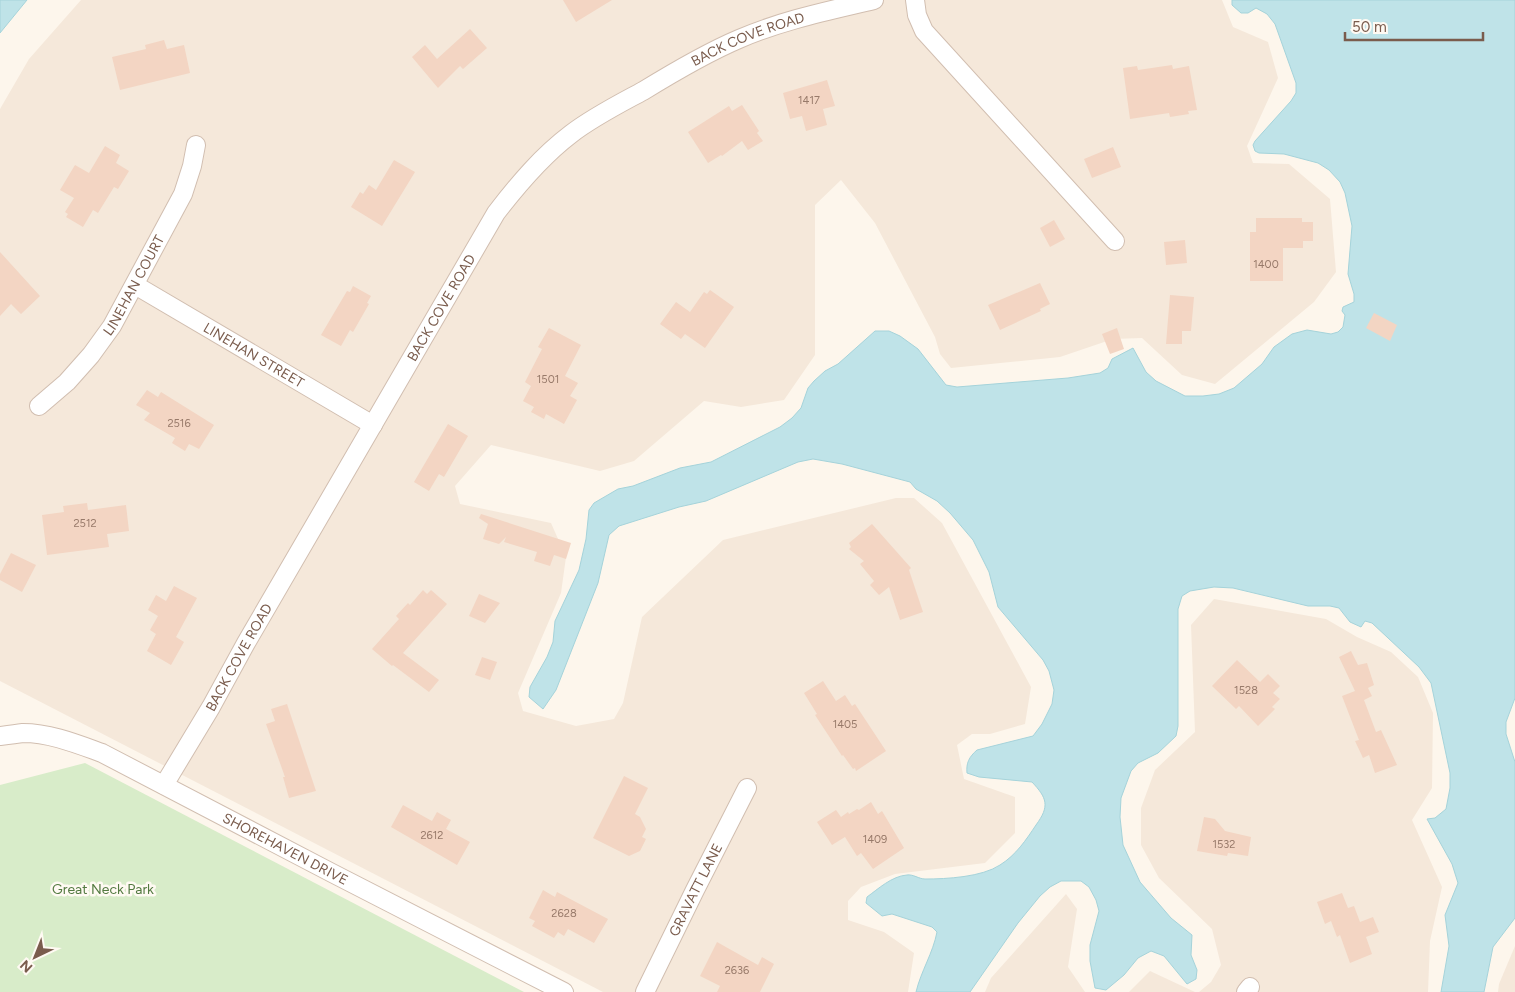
<svg xmlns="http://www.w3.org/2000/svg" width="1515" height="992" font-family="Figtree,sans-serif">
<rect width="100%" height="100%" fill="#fdf6ec"/>
<g fill="#f5e8da">
<polygon points="81,0 1222,0 1233,27 1268,42 1278,78 1247,146 1253,163 1289,164 1330,199 1336,272 1314,302 1215,384 1182,375 1142,338 1113,339 1060,357 951,368 940,354 935,337 875,223 841,180 815,205 815,355 784,400 741,407 704,401 634,461 600,471 491,445 455,486 460,504 551,523 566,557 561,593 518,693 523,711 576,726 614,719 623,703 642,617 723,540 896,498 914,498 942,523 1031,687 1025,724 990,734 972,734 957,745 964,779 1015,797 1015,833 985,863 895,874 861,887 848,901 848,920 884,932 914,953 908,992 603,992 0,681 0,109 29,59"/>
<polygon points="1214,599 1326,619 1357,637 1391,652 1418,677 1433,713 1432,788 1412,820 1442,887 1430,941 1428,992 1199,992 1211,982 1221,965 1212,929 1159,878 1141,845 1141,808 1155,770 1195,732 1191,625"/>
<polygon points="1066,894 1077,909 1068,967 1085,992 985,992 991,978"/>
<polygon points="1515,946 1515,992 1498,992 1499,984"/>
<polygon points="1150,971 1195,992 1129,992"/>
</g>
<polygon fill="#d8ecc9" points="85,763 524,992 0,992 0,785"/>
<g fill="#bfe3e8" stroke="#a5d3da">
<polygon points="0,0 27,0 0,33"/>
<path d="M1232,0H1515V698L1506,722V734L1515,762V918L1493,947L1484,992H1441L1449,946L1445,915L1458,883L1452,864L1427,819L1435,818L1446,809L1450,788V773L1431,683L1419,667L1372,623L1365,621L1361,627L1350,622L1339,608L1330,606H1308L1233,588L1214,587L1190,591L1182,596L1178,609V726L1176,736L1158,753L1138,763L1131,771L1121,798L1120,817L1123,845L1140,882L1171,918L1192,935L1191,955L1197,970L1196,979L1187,984L1164,956L1151,951L1138,958L1124,975L1106,990L1095,988L1090,961V945L1099,911L1096,900L1089,887L1081,881H1061L1050,887L1040,896L1018,923L970,992H916C921,971 933,953 937,932L932,927L892,914L882,916L866,903L867,897C878,889 892,876 907,875C913,874 919,879 925,879C947,879 982,877 1000,865C1016,855 1026,840 1036,825C1050,806 1047,798 1032,782L979,777L967,773C966,763 969,757 977,750L1033,736L1042,724L1052,704L1054,690L1049,671L1043,660L998,607L989,572L973,540L950,513L937,501L916,489L910,482L842,464L813,459L798,462L706,501L679,507L619,526L609,535L598,583L556,690L543,709L529,697L530,687L547,657L553,642L555,621L579,570L586,539L589,510L594,503L618,489L633,486L680,468L711,462L780,427L792,418L801,408L808,388L814,381L825,371L838,364L875,331H889L900,336L918,349L946,385L957,387L1068,378L1100,373L1108,368L1112,359L1133,348L1146,372L1156,381L1185,396H1203L1219,394L1234,388L1262,364L1274,347L1292,334L1307,330L1331,334L1338,332L1343,327L1345,315L1342,311L1343,307L1354,302V294L1348,274L1352,226L1345,193L1340,182L1329,170L1318,163L1284,154L1259,153L1255,151L1253,145L1255,141L1291,101L1296,93V83L1275,24L1267,14L1256,8L1248,13H1241L1232,5Z"/>
</g>
<g fill="#f3d5c3">
<polygon points="563,0 612,0 576,22"/>
<polygon points="470,29 487,48 463,69 460,66 438,88 412,57 425,45 437,59"/>
<polygon points="164,40 167,49 184,45 190,73 120,90 112,57 146,49 145,45"/>
<polygon points="1172,65 1173,69 1189,66 1197,110 1188,111 1189,114 1170,117 1169,113 1130,119 1123,68 1137,66 1138,70"/>
<polygon points="827,80 835,106 823,109 827,125 806,131 802,116 790,119 783,93"/>
<polygon points="742,105 759,131 757,133 763,141 748,150 742,141 722,156 721,155 708,163 688,132 729,106 732,111"/>
<polygon points="105,146 120,155 116,163 129,171 118,189 114,187 98,213 93,210 83,227 66,217 68,214 65,212 74,198 60,190 75,165 89,173"/>
<polygon points="1113,147 1121,167 1092,178 1084,159"/>
<polygon points="394,160 415,172 382,226 351,207 360,192 363,194 369,185 376,190"/>
<polygon points="1256,218 1302,218 1302,222 1313,222 1313,241 1303,241 1303,248 1283,248 1283,281 1250,281 1250,232 1256,232"/>
<polygon points="1054,220 1065,239 1050,247 1040,228"/>
<polygon points="1185,240 1187,263 1166,265 1164,242"/>
<polygon points="0,252 40,296 21,314 11,304 0,316"/>
<polygon points="1040,283 1050,304 1040,309 1041,311 1000,330 988,305"/>
<polygon points="353,286 371,296 367,303 369,304 353,332 350,330 341,346 321,335 347,291 350,292"/>
<polygon points="710,290 734,307 705,348 685,334 681,339 660,324 676,302 690,312 704,292 707,294"/>
<polygon points="1170,295 1194,297 1191,331 1182,331 1182,344 1166,344"/>
<polygon points="1374,313 1397,325 1390,341 1366,328"/>
<polygon points="549,328 581,345 565,376 578,383 570,396 577,400 564,424 546,414 544,419 531,412 534,407 523,401 531,386 525,382 542,349 538,347"/>
<polygon points="1117,328 1124,349 1110,354 1102,334"/>
<polygon points="147,390 158,397 161,392 214,425 199,449 189,444 185,451 172,443 175,438 144,420 150,413 136,405"/>
<polygon points="448,424 468,436 444,477 439,474 429,491 414,482"/>
<polygon points="87,503 88,510 126,505 129,531 107,534 109,547 47,555 42,515 64,512 63,506"/>
<polygon points="481,514 571,543 566,559 554,555 550,566 534,561 537,552 504,542 506,537 499,544 483,539 488,524 479,518"/>
<polygon points="872,524 911,568 909,570 923,612 900,620 889,587 879,595 870,585 874,581 860,564 864,561 849,549 851,547 849,543"/>
<polygon points="11,553 36,565 22,592 0,580 0,574"/>
<polygon points="174,586 197,598 176,637 184,642 171,665 147,651 156,634 150,630 158,616 148,610 156,595 166,601"/>
<polygon points="423,590 427,594 431,590 447,604 403,653 439,680 429,692 393,665 392,666 372,649 399,619 396,616 408,603 410,605"/>
<polygon points="479,594 500,603 485,623 469,616"/>
<polygon points="1351,651 1358,665 1367,663 1374,685 1368,688 1372,696 1364,700 1376,732 1381,730 1397,765 1375,773 1369,755 1363,758 1355,741 1359,740 1342,696 1355,691 1339,657"/>
<polygon points="482,657 497,662 490,680 475,675"/>
<polygon points="1237,660 1260,682 1268,674 1280,686 1273,693 1280,699 1272,707 1275,709 1258,726 1239,706 1236,709 1212,686"/>
<polygon points="823,681 836,701 845,695 852,706 855,704 886,751 856,771 855,768 853,769 843,755 842,756 815,715 817,714 804,693"/>
<polygon points="287,704 316,791 289,798 283,777 285,777 266,724 275,721 271,709"/>
<polygon points="624,776 648,788 635,814 640,817 646,829 642,837 646,839 640,851 629,856 593,838"/>
<polygon points="871,802 878,814 882,811 904,848 873,869 861,853 857,856 845,837 832,845 817,822 836,810 841,817 848,812 849,814 857,809 859,810"/>
<polygon points="403,805 432,821 437,812 451,820 446,829 470,842 457,865 391,827"/>
<polygon points="1204,817 1215,819 1225,831 1251,837 1248,856 1228,853 1227,856 1197,851"/>
<polygon points="543,890 555,897 557,892 608,919 594,943 568,929 564,936 558,932 554,938 532,926 535,921 529,918"/>
<polygon points="1342,893 1348,908 1354,906 1360,922 1373,917 1379,932 1366,937 1372,954 1350,963 1340,935 1337,937 1331,921 1325,924 1317,902"/>
<polygon points="717,942 758,965 762,957 774,964 760,992 717,992 720,986 700,976"/>
</g>
<g fill="none" stroke-linecap="round" stroke-linejoin="round">
<g stroke="#d1beb0" stroke-width="20">
<g id="minor">
<polyline points="915,0 917,15 924,31 1115,241"/>
<path id="s1" d="M135,285L373,425"/>
<path id="s2" d="M39,406L67,382L91,355L112,326L183,194L192,166L196,145"/>
<path id="s3" d="M0,736C8,735 16,734 23,733C50,733 77,744 102,753L332,873L564,992"/>
<path id="s4" d="M164,785L211,707L246,643L496,213C519,183 542,156 571,134C593,117 619,104 643,91C674,72 706,53 739,39C783,20 828,11 874,0"/>
<path id="s5" d="M645,992L695,890L747,788"/>
<polyline points="1246,992 1250,987"/>
</g>
</g>
<use href="#minor" stroke="#fff" stroke-width="18"/>
</g>
<g text-anchor="middle" stroke-width="5" stroke-linejoin="round" paint-order="stroke">
<g font-size="11" fill="#987a6a">
<text x="809" y="104">1417</text>
<text x="1266" y="268">1400</text>
<text x="548" y="383">1501</text>
<text x="179" y="427">2516</text>
<text x="85" y="527">2512</text>
<text x="1246" y="694">1528</text>
<text x="845" y="728">1405</text>
<text x="432" y="839">2612</text>
<text x="875" y="843">1409</text>
<text x="1224" y="848">1532</text>
<text x="564" y="917">2628</text>
<text x="737" y="974">2636</text>
</g>
<g font-size="14" fill="#7a5c4d" stroke="#fffaf3">
<text dy="5" stroke="none"><textPath href="#s4" startOffset="972">BACK COVE ROAD</textPath></text>
<text dy="5" stroke="none"><textPath href="#s2" startOffset="155">LINEHAN COURT</textPath></text>
<text dy="5" stroke="none"><textPath href="#s4" startOffset="552">BACK COVE ROAD</textPath></text>
<text dy="5" stroke="none"><textPath href="#s1" startOffset="138">LINEHAN STREET</textPath></text>
<text dy="5" stroke="none"><textPath href="#s4" startOffset="148">BACK COVE ROAD</textPath></text>
<text dy="5" stroke="none"><textPath href="#s3" startOffset="312">SHOREHAVEN DRIVE</textPath></text>
<text dy="5" stroke="none"><textPath href="#s5" startOffset="114">GRAVATT LANE</textPath></text>
</g>
<g font-size="14" fill="#537a41" stroke="#fffaf3">
<text x="103" y="894">Great Neck Park</text>
</g>
</g>
<g transform="translate(35 957) rotate(223)" stroke="#fffaf3" stroke-width="4" paint-order="stroke">
<path d="M0-4L9 19L0 12L-9 19Z" fill="#7a5c4d"/>
<text y="-8" font-size="14" font-weight="bold" text-anchor="middle" fill="#7a5c4d">N</text>
</g>
<path d="M1345 32v8h138v-8" fill="none" stroke="#7a5c4d" stroke-width="2.5"/>
<text x="1352" y="32" font-size="15" fill="#7a5c4d" stroke="#fffaf3" stroke-width="4" paint-order="stroke">50 m</text>
</svg>
